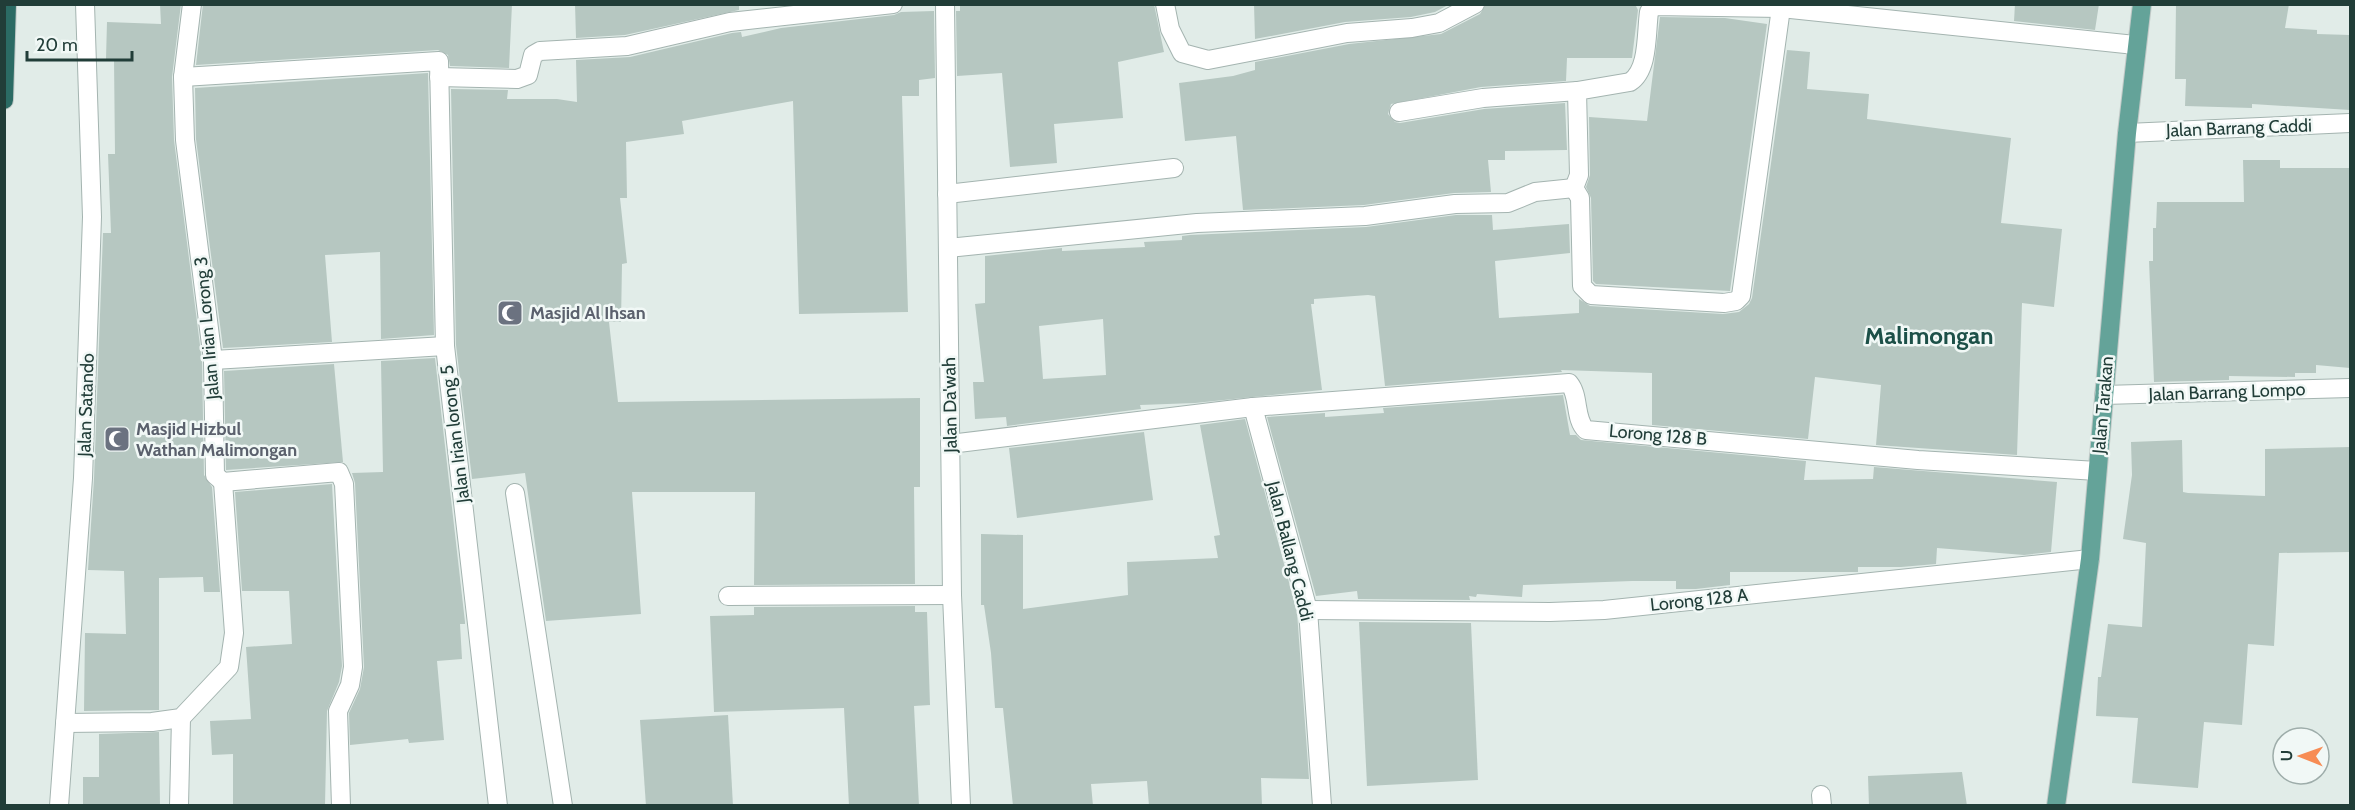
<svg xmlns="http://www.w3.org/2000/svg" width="2355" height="810" font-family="Cabin,sans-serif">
<rect width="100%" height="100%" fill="#e1ece8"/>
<g fill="#b6c7c1" fill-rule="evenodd">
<polygon points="160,4 181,4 172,77 174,140 202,361 204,475 212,487 220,592 204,592 203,577 159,578 159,710 84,711 85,633 126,634 124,571 88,570 94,479 103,233 111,233 108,154 115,154 114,59 106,59 107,22 161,24"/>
<polygon points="203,4 512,4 509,68 450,66 448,55 438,50 196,65"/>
<polygon points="575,4 739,4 739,10 625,35 576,38"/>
<polygon points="960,4 1154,4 1164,52 1118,62 1123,118 1054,124 1057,163 1010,167 1002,73 957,76 956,11 960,11"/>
<polygon points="1254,4 1450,4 1435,12 1411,17 1345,22 1255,39"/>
<polygon points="1486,4 1636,6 1638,10 1632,58 1567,58 1566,81 1481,87 1391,104 1388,114 1395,122 1400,123 1484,109 1565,103 1567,150 1505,151 1505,160 1488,160 1491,192 1454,193 1364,205 1243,210 1236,136 1185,141 1179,83 1233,76 1255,70 1255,62 1349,44 1441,34 1480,14"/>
<polygon points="2015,4 2099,4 2095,30 2014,21"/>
<polygon points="2176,4 2289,4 2285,28 2317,30 2317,34 2350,35 2350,110 2252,104 2252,108 2185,106 2186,79 2175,79"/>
<polygon points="934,11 935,78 919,80 919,96 902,96 908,312 799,314 793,101 682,121 684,134 626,142 627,198 620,198 627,263 622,264 621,322 609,322 618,402 920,398 920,487 914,487 915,584 754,585 755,492 632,492 641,614 546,621 525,473 472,479 456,345 451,89 508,90 507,99 557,99 577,102 576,60 630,57 732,33 741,32 742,37 781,28 894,15 901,12"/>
<polygon points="1660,17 1725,18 1767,24 1730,291 1596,284 1593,281 1591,198 1586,187 1590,175 1589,117 1647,121"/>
<path d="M1787,50L1810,52L1807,89L1869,94L1867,119L2011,138L2001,223L2062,229L2054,307L2022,303L2017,455L1876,445L1881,385L1815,377L1808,439L1652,425V373L1561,370L1562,372L1385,386L1375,296L1368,295L1314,299V304H1311L1322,390L1195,403L1140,405L1141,409L1007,426L1006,417L975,419L973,382H984L975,304L985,303V256L1062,248V251L1145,247L1144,242L1182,240V236L1190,235L1366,227L1456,215H1492L1493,230L1569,224L1570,253L1495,261L1499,318L1579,313V299L1590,306L1723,314L1739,312L1749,304L1752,298ZM1103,319L1106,375L1043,379L1039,326Z"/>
<polygon points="428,73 434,335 381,339 380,252 325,255 332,342 223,348 196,139 195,88"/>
<polygon points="2243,160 2280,160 2280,168 2350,168 2350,368 2316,365 2316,373 2295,373 2295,377 2229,376 2229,380 2154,382 2149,261 2153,261 2153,228 2156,228 2157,202 2244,202"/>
<polygon points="435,358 465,622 465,624 460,624 462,659 437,661 444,740 409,743 408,739 350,745 349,713 360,689 364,667 355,483 352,473 383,472 381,361"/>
<polygon points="334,364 343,462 226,470 224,371"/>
<polygon points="1563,395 1570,435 1576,435 1581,440 1806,461 1804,480 1873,479 1874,467 2057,482 2051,552 2024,555 1937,548 1936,564 1901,567 1858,567 1858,572 1730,572 1730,585 1696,589 1676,589 1676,581 1632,581 1523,585 1522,597 1477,594 1476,597 1469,596 1470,600 1358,599 1357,591 1316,596 1267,417 1325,413 1325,417 1384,413 1383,408"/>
<polygon points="1245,419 1297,612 1309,779 1261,778 1262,806 1149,806 1147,781 1091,784 1093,806 1013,806 1003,708 995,708 991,653 984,605 981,605 981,534 1023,535 1023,609 1128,595 1127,562 1218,558 1214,536 1220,535 1200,425"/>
<polygon points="1144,432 1153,500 1017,518 1009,448"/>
<polygon points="2182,440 2183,492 2188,493 2265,496 2265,449 2350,447 2350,552 2279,553 2274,646 2248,644 2242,725 2204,722 2198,788 2132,783 2138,718 2096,716 2098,677 2101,677 2108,624 2142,627 2146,543 2123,539 2132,475 2131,442"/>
<polygon points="332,484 342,666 339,682 327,711 325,806 233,806 233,754 212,755 210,721 251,719 246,647 292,644 289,591 242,591 235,492"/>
<polygon points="915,606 915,612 927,612 930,705 914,706 919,806 849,806 844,708 714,712 710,616 754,615 754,607"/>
<polygon points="1359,622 1471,623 1478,780 1367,786"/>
<polygon points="728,715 733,806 646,806 640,720"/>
<polygon points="159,732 160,806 83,806 83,777 99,777 99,734"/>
<polygon points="1962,772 1967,806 1869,806 1868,776"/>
</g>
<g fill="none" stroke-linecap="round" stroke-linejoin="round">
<g stroke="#a4b4b0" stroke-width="20">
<g id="minor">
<polyline points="192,4 183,77 185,140 213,360 215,475 223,482 339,472 344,484 353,667 350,685 338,711 341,806"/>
<polyline points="945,4 952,595 961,806"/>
<polyline points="1165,4 1170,29 1182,53 1208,60 1347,33 1412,28 1439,23 1475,4"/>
<polyline points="183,77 439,61 445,346 498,806"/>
<polyline points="439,77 517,79 528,75 533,55 540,51 627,46 730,22 893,4"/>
<polyline points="1399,112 1483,98 1577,91"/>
<polyline points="2127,133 2350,123"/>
<path d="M1574,188L1579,175L1577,91L1630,82C1649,70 1646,33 1649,12L1654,6L1781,8L2135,45"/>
<polyline points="1574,188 1580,198 1582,286 1591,295 1724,303 1736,301 1741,296 1781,8"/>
<polyline points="947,194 1174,168"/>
<polyline points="948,248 1197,223 1365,216 1455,204 1508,203 1535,192 1574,188"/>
<polyline points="213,360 445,346"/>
<polyline points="2104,395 2350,388"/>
<polyline points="1253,407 1308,610 1322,806"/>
<path d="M950,444L1253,407L1569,383C1580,396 1574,419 1586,430L1918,460L2097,471"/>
<polyline points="515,493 563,806"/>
<polyline points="728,596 952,595"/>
<polyline points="1308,610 1550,612 1604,610 2090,559"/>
<polyline points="65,723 152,722 181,718 229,667 234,633 223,482"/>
<polyline points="1821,795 1822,806"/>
<polyline points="59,806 83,478 92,217 85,4"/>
<polyline points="179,806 181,718"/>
</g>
</g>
<g stroke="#c1c9c7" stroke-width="20">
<polyline id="major" points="2056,806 2090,559 2127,133 2142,4"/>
</g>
<g stroke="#c1c9c7" stroke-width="20">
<polyline id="highway" points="4,100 7,4"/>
</g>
<use href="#minor" stroke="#fff" stroke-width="18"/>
<use href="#major" stroke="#64a399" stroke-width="18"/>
<use href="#highway" stroke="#2b6b64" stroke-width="18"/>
</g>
<defs>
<g id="mosque-square" transform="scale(1.35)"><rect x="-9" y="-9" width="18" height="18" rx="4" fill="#6b7280" stroke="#f1f8f6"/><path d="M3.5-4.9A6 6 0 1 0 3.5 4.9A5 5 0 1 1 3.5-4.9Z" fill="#fff"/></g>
</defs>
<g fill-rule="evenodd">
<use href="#mosque-square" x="510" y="313"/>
<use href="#mosque-square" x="117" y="439"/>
</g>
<g text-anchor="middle" stroke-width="5" stroke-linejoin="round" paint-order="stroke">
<g font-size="18" fill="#213d38" stroke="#f1f8f6">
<text transform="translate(2239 128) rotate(-2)" y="6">Jalan Barrang Caddi</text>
<text transform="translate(207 328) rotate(-95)" y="6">Jalan Irian Lorong 3</text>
<text transform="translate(2227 392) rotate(-2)" y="6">Jalan Barrang Lompo</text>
<text transform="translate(86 405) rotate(-88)" y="6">Jalan Satando</text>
<text transform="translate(950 405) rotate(-91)" y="6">Jalan Da'wah</text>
<text transform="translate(2103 405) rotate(-85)" y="6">Jalan Tarakan</text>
<text transform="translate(455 434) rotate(-97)" y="6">Jalan Irian lorong 5</text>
<text transform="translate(1658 435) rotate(5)" y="6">Lorong 128 B</text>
<text transform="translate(1290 551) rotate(76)" y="6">Jalan Ballang Caddi</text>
<text transform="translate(1699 600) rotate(-6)" y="6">Lorong 128 A</text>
</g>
<g font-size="18" font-weight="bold" fill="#5b616d" stroke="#f1f8f6" text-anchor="start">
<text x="530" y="319">Masjid Al Ihsan</text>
<text x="136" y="435">Masjid Hizbul<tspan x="136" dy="21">Wathan Malimongan</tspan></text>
</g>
<g font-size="24" font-weight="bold" fill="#1c5048" stroke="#f1f8f6">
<text x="1929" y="344">Malimongan</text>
</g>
</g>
<rect width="2355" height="810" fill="none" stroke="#213d38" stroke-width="12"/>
<g transform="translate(2301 756) rotate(271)"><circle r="28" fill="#f1f8f6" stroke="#9eadaa" stroke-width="1.5"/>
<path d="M0-4.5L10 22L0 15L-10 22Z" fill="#f78c54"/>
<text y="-9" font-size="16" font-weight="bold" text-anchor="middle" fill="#213d38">U</text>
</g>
<path d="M27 51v9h105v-9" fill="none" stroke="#213d38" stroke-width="3"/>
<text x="36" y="51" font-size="18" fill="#213d38" stroke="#f1f8f6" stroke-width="4.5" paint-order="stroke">20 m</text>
</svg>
